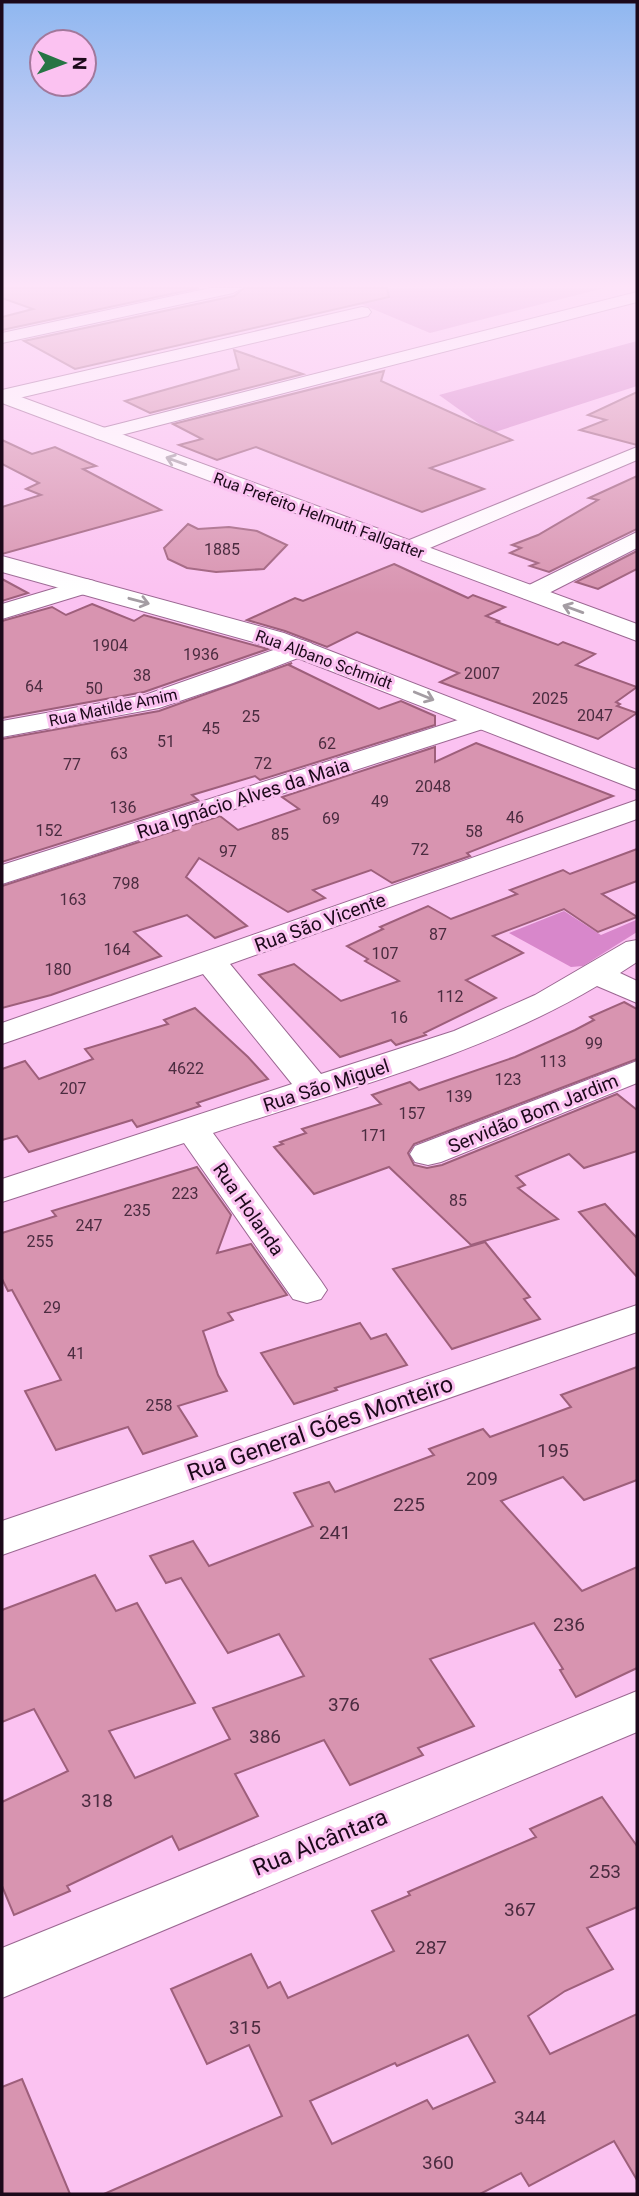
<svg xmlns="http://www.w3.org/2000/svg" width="639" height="2196" font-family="Roboto,sans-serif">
<rect width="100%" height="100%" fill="#fbc2f1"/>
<g fill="#d887cb">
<polygon points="344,288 604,288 430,333 330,291"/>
<polygon points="637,341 637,386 492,433 439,395"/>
<polygon points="564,911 601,935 636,920 637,932 583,966 571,967 509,933"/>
</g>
<g fill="#d894b0" stroke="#9e5f7b" stroke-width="2" fill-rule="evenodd">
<polygon points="2,288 199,288 2,330 2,317 33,309 2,298"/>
<polygon points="244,288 387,288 389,297 75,369 24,341 234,296"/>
<polygon points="234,350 303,374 150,413 125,401 239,369"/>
<polygon points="384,371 381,381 512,440 430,468 484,489 422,512 256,447 217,460 179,445 202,439 173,424"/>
<polygon points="637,392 637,445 580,430 606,420 588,415"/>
<polygon points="2,440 32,454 55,447 96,466 83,469 161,510 2,554 2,507 41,495 26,489 39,483 2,464"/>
<polygon points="637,476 637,529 549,572 530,566 538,563 510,553 521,548 512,545 538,535 598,500 589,498"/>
<polygon points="188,524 198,529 229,527 257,531 287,545 264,569 216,572 187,568 168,559 164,548"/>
<polygon points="637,551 637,569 598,589 576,582"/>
<polygon points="394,564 468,598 473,595 505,607 486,616 499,621 497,622 558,645 563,642 595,654 576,665 637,687 616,702 620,704 617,706 637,713 598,739 440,682 459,673 357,632 327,647 285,631 247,620 295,598 303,601"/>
<polygon points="2,579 28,593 2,601"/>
<polygon points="92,604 134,621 144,615 268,649 144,692 2,718 2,621 52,607 66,615"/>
<polygon points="292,663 289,665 379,709 401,701 410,705 435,716 435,725 260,780 255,776 192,795 198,800 2,862 2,739 159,711"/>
<polygon points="476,743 613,796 467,853 470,856 392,883 371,870 313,890 325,898 288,912 199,858 186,877 247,926 215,938 187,915 134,932 161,956 51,995 2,1008 2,886 220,816 238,830 299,809 282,797 435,747 435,762"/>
<polygon points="637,849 637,881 602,894 637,917 598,932 564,909 493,936 523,953 466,980 496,998 424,1033 426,1035 396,1045 391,1040 340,1057 259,975 294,964 341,1001 399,981 365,961 368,959 347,946 383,929 380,927 428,906 451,919 517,894 510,890 563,870 570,874"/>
<polygon points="624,1002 637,1009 637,1059 414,1144 408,1153 414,1165 427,1168 442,1165 617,1094 637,1110 637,1151 584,1168 569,1154 516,1176 525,1185 518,1188 558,1219 471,1245 389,1167 314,1194 274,1147 283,1144 280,1142 306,1133 302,1129 381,1104 372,1095 410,1082 419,1090 515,1057 575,1030 594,1020 590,1017"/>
<polygon points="195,1008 248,1057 268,1079 197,1103 200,1106 137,1127 132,1120 29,1152 17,1136 2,1140 2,1069 25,1061 39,1079 93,1059 85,1049 168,1024 164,1020"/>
<polygon points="197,1167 231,1215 217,1253 251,1244 287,1295 228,1313 233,1320 203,1331 218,1375 227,1391 178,1406 197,1436 143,1454 128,1427 56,1450 25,1391 61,1380 12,1290 8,1291 2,1279 2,1233 56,1216 52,1211"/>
<polygon points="605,1204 637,1238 637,1277 579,1212"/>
<polygon points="485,1242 530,1297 524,1299 540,1319 452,1349 393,1269"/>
<polygon points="360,1323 371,1339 386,1334 407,1365 335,1388 337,1390 294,1404 261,1353"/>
<polygon points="637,1367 637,1480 584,1500 563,1477 501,1501 582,1591 637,1567 637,1668 576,1697 560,1670 563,1669 534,1623 430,1659 474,1726 418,1748 423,1755 350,1785 324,1740 235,1774 258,1816 179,1850 172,1836 67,1886 70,1891 14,1915 2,1886 2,1802 68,1771 34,1709 2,1722 2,1610 95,1575 116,1611 137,1603 195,1703 109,1731 135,1778 230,1739 213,1708 304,1676 279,1634 228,1653 181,1578 166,1583 150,1556 193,1541 209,1566 313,1526 294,1493 329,1482 335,1492 434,1455 429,1449 483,1429 490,1437 571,1407 561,1395"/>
<path d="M602,1797L637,1846V1907L587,1928L613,1969L565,1991L528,2016L550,2054L637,2014V2180L614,2141L529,2186L521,2173L480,2194H104L282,2116L249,2045L207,2064L171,1989L251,1954L268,1988L280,1982L288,1998L394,1951L372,1911L410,1895L408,1892L536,1837L530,1829ZM468,2035L495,2082L433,2109L427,2100L332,2144L310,2101L395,2063L397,2066Z"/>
<polygon points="22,2079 70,2194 2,2194 2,2087"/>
</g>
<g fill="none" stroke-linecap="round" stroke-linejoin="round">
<g stroke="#9b6792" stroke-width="2">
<g id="street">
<polygon points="210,288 242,288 233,293 2,343 2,333"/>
<polygon points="637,292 637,302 102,440 95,438 92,434 95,430"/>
<polygon points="362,307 368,308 371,312 368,316 2,402 2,390"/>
<polygon points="637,447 637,460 418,553 402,553 399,548 402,543"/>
<polygon points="637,532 637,548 539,598 531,600 523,598 519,593 523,588"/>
<polygon points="86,579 94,581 98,586 94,591 2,619 2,604"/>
<polygon points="302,640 311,643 315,648 311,653 233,683 159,708 2,737 2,721 145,695"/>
<polygon points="483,712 492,714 496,720 492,726 2,884 2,865"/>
<path d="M637,800V819L230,964L321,1074L454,1031L535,995L626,942L637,940V962L620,973L637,981V1003L597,986C479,1056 342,1090 213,1133L321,1281L327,1290L321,1299L307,1303L293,1299L184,1143L2,1202V1179L292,1084L203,974L2,1044V1023Z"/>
<polygon points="637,1061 637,1083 441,1162 428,1165 415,1162 410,1154 415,1146"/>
<polygon points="637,1305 637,1332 2,1555 2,1521"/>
<polygon points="637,1691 637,1732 2,1998 2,1948"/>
</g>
</g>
<g stroke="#9b6792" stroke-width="2">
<g id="primary">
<polygon points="2,390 637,624 637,641 2,403"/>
<polygon points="2,556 284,633 637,770 637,790 264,645 2,572"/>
</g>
</g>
<use href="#street" fill="#fff" fill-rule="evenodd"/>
<use href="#primary" fill="#fff" fill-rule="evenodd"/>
</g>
<defs><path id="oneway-shaft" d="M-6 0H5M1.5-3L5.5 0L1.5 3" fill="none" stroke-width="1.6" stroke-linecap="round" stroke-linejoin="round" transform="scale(1.75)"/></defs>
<g stroke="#a49da3">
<use href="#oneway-shaft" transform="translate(176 461) rotate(-160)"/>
<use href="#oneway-shaft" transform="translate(139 601) rotate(15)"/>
<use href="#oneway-shaft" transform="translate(573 609) rotate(-160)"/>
<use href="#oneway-shaft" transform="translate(424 696) rotate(22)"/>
</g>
<linearGradient id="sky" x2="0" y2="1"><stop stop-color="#8fb7f0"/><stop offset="0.48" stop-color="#fde4f9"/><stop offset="1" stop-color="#fde4f9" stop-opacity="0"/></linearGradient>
<rect width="639" height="595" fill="url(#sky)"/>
<g text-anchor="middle" stroke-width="6" stroke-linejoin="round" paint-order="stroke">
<g font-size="16" fill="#1c091a" stroke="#fbc2f1">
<text transform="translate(319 515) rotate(20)" y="6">Rua Prefeito Helmuth Fallgatter</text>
<text transform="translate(324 659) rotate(20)" y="6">Rua Albano Schmidt</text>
<text transform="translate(113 707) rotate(-12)" y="6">Rua Matilde Amim</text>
</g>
<g font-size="16" fill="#4b2c40">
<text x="222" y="555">1885</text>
<text x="110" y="651">1904</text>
<text x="201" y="660">1936</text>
<text x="482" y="679">2007</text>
<text x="142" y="681">38</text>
<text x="34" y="692">64</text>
<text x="94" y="694">50</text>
<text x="550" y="704">2025</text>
<text x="595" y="721">2047</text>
<text x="251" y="722">25</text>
<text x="211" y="734">45</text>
<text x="166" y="747">51</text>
<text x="327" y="749">62</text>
<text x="119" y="759">63</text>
<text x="263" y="769">72</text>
<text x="72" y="770">77</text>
<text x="433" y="792">2048</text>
<text x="380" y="807">49</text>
<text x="123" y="813">136</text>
<text x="515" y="823">46</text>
<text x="331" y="824">69</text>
<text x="49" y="836">152</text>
<text x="474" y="837">58</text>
<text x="280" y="840">85</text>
<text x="420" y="855">72</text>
<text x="228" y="857">97</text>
<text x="126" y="889">798</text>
<text x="73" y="905">163</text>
<text x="438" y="940">87</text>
<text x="117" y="955">164</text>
<text x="385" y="959">107</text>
<text x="58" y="975">180</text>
<text x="450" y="1002">112</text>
<text x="399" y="1023">16</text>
<text x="594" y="1049">99</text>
<text x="553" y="1067">113</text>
<text x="186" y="1074">4622</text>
<text x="508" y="1085">123</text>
<text x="73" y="1094">207</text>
<text x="459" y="1102">139</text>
<text x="412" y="1119">157</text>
<text x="374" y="1141">171</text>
<text x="185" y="1199">223</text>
<text x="458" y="1206">85</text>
<text x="137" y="1216">235</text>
<text x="89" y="1231">247</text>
<text x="40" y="1247">255</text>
<text x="52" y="1313">29</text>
<text x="76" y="1359">41</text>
<text x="159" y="1411">258</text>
</g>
<g font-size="19" fill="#1c091a" stroke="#fbc2f1">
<text transform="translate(243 798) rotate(-18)" y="7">Rua Ignácio Alves da Maia</text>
<text transform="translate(320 922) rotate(-20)" y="7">Rua São Vicente</text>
<text transform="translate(326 1085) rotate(-18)" y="7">Rua São Miguel</text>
<text transform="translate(533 1113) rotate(-22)" y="7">Servidão Bom Jardim</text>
<text transform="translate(249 1209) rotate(55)" y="7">Rua Holanda</text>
</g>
<g font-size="19" fill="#4b2c40">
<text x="553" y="1457">195</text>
<text x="482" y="1485">209</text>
<text x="409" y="1511">225</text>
<text x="335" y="1539">241</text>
<text x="569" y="1631">236</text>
<text x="344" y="1711">376</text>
<text x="265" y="1743">386</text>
<text x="97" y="1807">318</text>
<text x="605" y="1878">253</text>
<text x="520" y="1916">367</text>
<text x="431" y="1954">287</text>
<text x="245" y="2034">315</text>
<text x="530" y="2124">344</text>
<text x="438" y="2169">360</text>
</g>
<g font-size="23" fill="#1c091a" stroke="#fbc2f1">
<text transform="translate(320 1428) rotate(-19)" y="8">Rua General Góes Monteiro</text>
<text transform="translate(320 1842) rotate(-22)" y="8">Rua Alcântara</text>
</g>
</g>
<rect width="639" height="2196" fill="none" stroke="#1c091a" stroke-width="7"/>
<g transform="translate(63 63) rotate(91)"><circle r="33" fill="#fbc2f1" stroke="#a2789b" stroke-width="2"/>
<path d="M0-5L12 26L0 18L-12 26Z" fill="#267444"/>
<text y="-10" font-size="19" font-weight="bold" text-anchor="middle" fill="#1c091a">N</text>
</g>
</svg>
